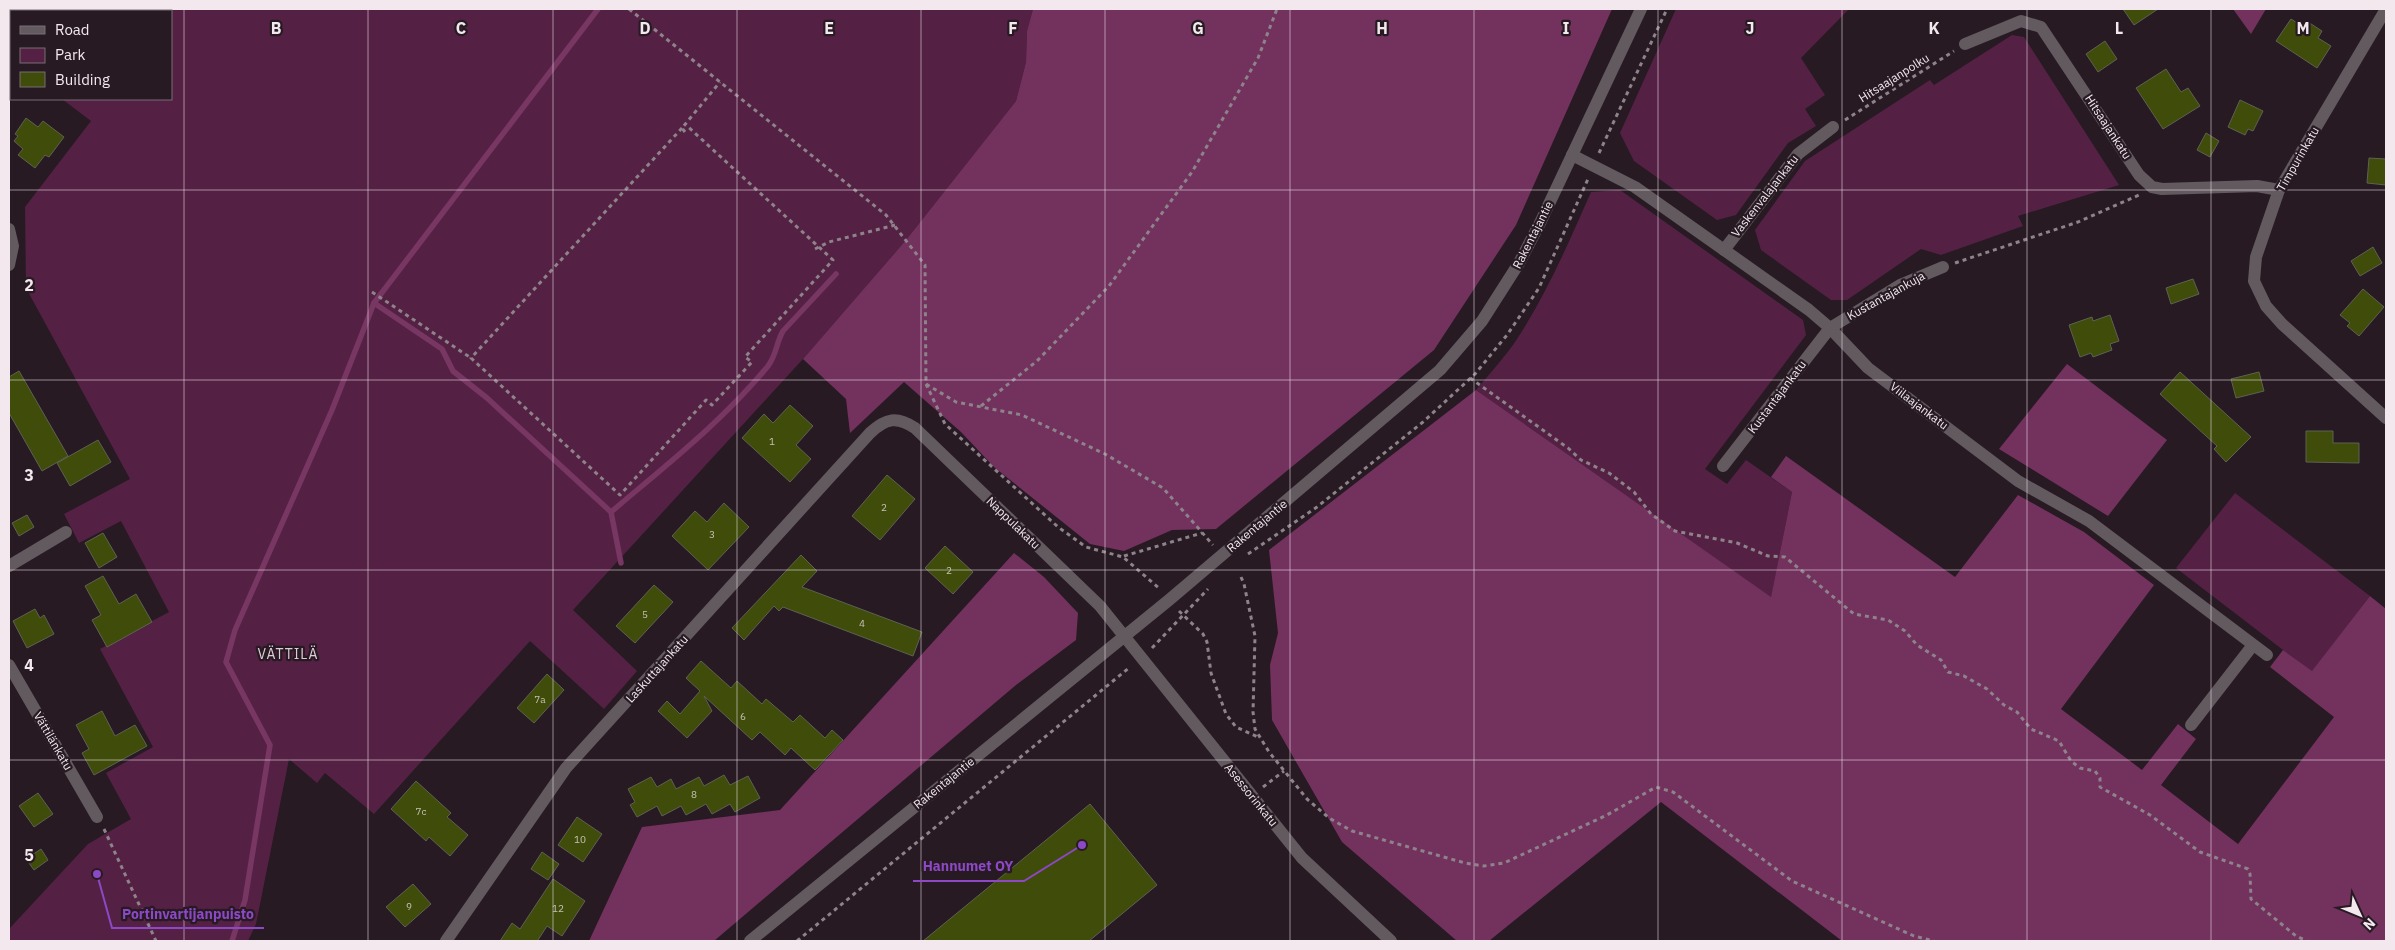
<svg xmlns="http://www.w3.org/2000/svg" width="2395" height="950" font-family="'IBM Plex Sans',sans-serif">
<rect width="100%" height="100%" fill="#271a22"/>
<g fill="#542144">
<polygon points="9,9 1033,9 1027,31 1026,62 1016,101 906,240 803,359 573,610 637,671 604,709 530,641 374,814 325,773 317,783 289,759 256,924 248,941 9,941 9,929 88,844 131,819 106,773 153,747 100,649 169,612 121,521 79,543 64,514 130,479 26,288 25,207 91,121 62,99 171,99 171,11 11,11 11,60 9,58"/>
<polygon points="1676,9 1849,9 1801,58 1825,95 1805,109 1816,126 1788,143 1736,215 1717,220 1634,161 1620,133"/>
<polygon points="2012,35 2024,37 2119,185 2018,216 2023,226 1941,255 1921,249 1847,300 1831,300 1761,250 1755,230 1805,161 1930,80 1934,85"/>
<path d="M1620,190L1803,320L1806,335L1705,469L1727,484L1746,460L1792,492L1771,598L1476,390C1490,373 1505,357 1517,339C1547,293 1569,242 1591,192Z"/>
<polygon points="2235,493 2370,596 2312,672 2176,568"/>
</g>
<g fill="#73315e">
<polygon points="1033,9 1612,9 1516,225 1434,350 1216,529 1172,530 1124,551 1090,544 994,467 961,432 904,382 850,433 846,399 803,359 906,240 1016,101 1026,62 1027,31"/>
<polygon points="2233,9 2266,9 2251,34"/>
<polygon points="2067,364 2167,440 2108,516 1999,449"/>
<polygon points="1476,390 1771,597 1792,492 1771,477 1786,456 1955,577 2018,495 2084,532 2154,585 2061,709 2142,770 2178,724 2196,739 2161,785 2238,844 2334,717 2270,667 2283,650 2312,671 2370,596 2386,609 2386,941 1842,941 1661,802 1489,941 1457,941 1342,842 1272,720 1270,665 1278,633 1269,550"/>
<polygon points="1014,553 1044,577 1078,613 1076,640 1016,685 714,941 589,941 642,827 780,810"/>
</g>
<g fill="none" stroke-linecap="round" stroke-linejoin="round">
<g stroke="#783663" stroke-width="5.5">
<polyline points="374,303 442,349 453,371 487,398 611,512 621,563"/>
<path d="M611,512C665,466 723,421 768,366C777,354 776,343 783,331L836,274"/>
<polyline points="232,941 245,900 270,745 226,662 235,630 332,410 374,303 598,9"/>
</g>
</g>
<g fill="#3f4c0a" stroke="#5d6252">
<polygon points="2123,9 2158,9 2134,25"/>
<polygon points="2291,19 2305,28 2308,22 2322,31 2318,38 2331,46 2317,68 2276,41"/>
<polygon points="2105,41 2117,59 2098,72 2086,54"/>
<polygon points="2166,69 2181,92 2188,88 2200,106 2163,129 2136,88"/>
<polygon points="2240,100 2263,111 2253,131 2248,129 2245,135 2228,127"/>
<polygon points="26,118 38,127 43,121 64,137 49,157 45,155 35,168 18,155 23,149 14,141 18,136 15,134"/>
<polygon points="2206,133 2219,141 2210,157 2197,150"/>
<polygon points="2369,158 2386,159 2386,185 2367,183"/>
<polygon points="2373,247 2382,263 2360,276 2351,261"/>
<polygon points="2193,279 2199,294 2171,304 2166,288"/>
<polygon points="2363,289 2384,307 2359,336 2347,326 2350,323 2340,315"/>
<polygon points="2110,315 2119,341 2110,344 2112,350 2093,357 2091,353 2080,357 2069,325 2092,317 2093,321"/>
<polygon points="19,371 68,456 42,471 9,413 9,377"/>
<polygon points="2180,372 2251,437 2226,462 2214,449 2217,446 2160,394"/>
<polygon points="2259,372 2264,391 2236,398 2231,379"/>
<polygon points="790,405 813,426 796,445 811,459 790,482 742,438 764,414 773,423"/>
<polygon points="2306,431 2333,431 2333,443 2359,443 2359,463 2306,462"/>
<polygon points="98,440 111,462 70,486 57,463"/>
<polygon points="887,475 915,499 880,540 852,516"/>
<polygon points="724,503 749,527 708,570 672,536 695,511 707,522"/>
<polygon points="27,515 34,527 19,536 12,523"/>
<polygon points="103,533 117,557 99,568 85,543"/>
<polygon points="945,546 973,572 953,594 925,568"/>
<polygon points="801,555 817,571 802,587 922,632 913,656 783,607 779,611 774,606 744,640 732,628"/>
<polygon points="103,576 119,604 136,594 152,622 107,647 92,620 101,615 85,586"/>
<polygon points="654,585 673,602 635,643 616,626"/>
<polygon points="35,609 40,618 44,615 54,634 27,648 13,621"/>
<polygon points="701,661 731,688 737,681 762,704 766,699 793,722 800,715 825,738 832,730 843,740 815,770 791,748 785,755 760,732 752,740 704,696 712,711 687,738 658,711 667,701 680,714 700,691 686,678"/>
<polygon points="547,674 564,690 534,723 517,708"/>
<polygon points="102,711 115,736 135,725 147,746 94,775 82,753 89,749 76,725"/>
<polygon points="724,775 730,785 748,776 760,798 735,812 730,804 712,814 706,804 686,815 681,806 662,816 657,806 637,817 630,805 635,802 628,789 651,777 657,787 671,779 676,789 699,777 704,786"/>
<polygon points="416,781 451,813 447,817 468,835 450,856 429,837 426,841 391,809"/>
<polygon points="38,793 53,814 34,827 19,806"/>
<polygon points="1090,804 1157,885 1089,941 923,941"/>
<polygon points="577,817 602,834 583,862 558,845"/>
<polygon points="41,849 48,860 34,870 26,859"/>
<polygon points="542,852 559,864 548,880 531,869"/>
<polygon points="553,879 585,901 562,936 547,926 538,940 539,941 500,941 512,923 520,929"/>
<polygon points="413,884 431,904 405,927 386,907"/>
</g>
<g fill="none" stroke-linecap="round" stroke-linejoin="round">
<g stroke="#8e838a" stroke-width="3" stroke-dasharray="4 4" stroke-linecap="butt">
<polyline points="629,9 886,215 925,265 926,384 956,402 1022,415 1105,454 1163,488 1213,545"/>
<polyline points="1845,120 1954,51"/>
<polyline points="682,128 471,358 620,495 706,400 712,405 752,362 745,357 833,260 685,124"/>
<polyline points="685,132 682,128 720,82"/>
<polyline points="1599,153 1667,9"/>
<polyline points="815,249 829,242 895,225"/>
<polyline points="1955,263 2078,222 2139,195"/>
<polyline points="372,292 471,358"/>
<polyline points="1470,378 1568,448 1581,460 1609,473 1634,492 1651,514 1675,531 1737,543 1768,556 1785,557 1854,614 1888,620 1905,631 1917,645 1941,660 1948,672 1964,676 1987,689 2004,705 2017,712 2031,729 2059,741 2071,761 2080,768 2095,771 2100,778 2100,787 2150,815 2200,852 2248,869 2250,874 2251,899 2296,936 2307,941"/>
<polyline points="926,384 945,424 1058,527 1086,547 1123,557 1160,589"/>
<polyline points="981,406 1037,361 1109,286 1192,172 1258,58 1277,9"/>
<polyline points="1248,554 1317,507 1423,422 1475,374 1507,335 1539,288 1588,179"/>
<polyline points="1124,556 1202,533"/>
<polyline points="1241,577 1244,584 1255,636 1253,712 1255,729 1269,752 1307,799 1329,818 1352,831 1465,863 1484,866 1504,863 1607,815 1656,787 1673,792 1792,881 1914,936 1934,941"/>
<polyline points="1179,611 1203,634 1207,642 1211,673 1226,714 1236,727 1260,738"/>
<polyline points="1152,648 1208,589"/>
<polyline points="1263,787 1284,771"/>
<polyline points="104,829 156,941"/>
<polyline points="797,941 1130,667"/>
</g>
<g stroke="#625a5f" stroke-width="12">
<polyline points="2386,9 2279,190 2256,257 2254,281 2266,306 2282,324 2386,418"/>
<polyline points="1965,44 2021,21 2041,27 2139,175 2152,187 2162,189 2257,186 2279,190"/>
<polyline points="1572,155 1635,187 1809,310 1830,328 1868,368 2018,481 2089,521 2267,655"/>
<polyline points="9,229 13,246 9,265"/>
<polyline points="1724,250 1798,154 1833,127"/>
<polyline points="1723,466 1830,328 1900,285 1943,267"/>
<polyline points="9,566 66,532"/>
<polyline points="9,665 97,817"/>
<polyline points="2191,725 2253,645"/>
<path d="M446,941L566,768L870,433C886,418 897,416 915,428L1100,606L1302,858L1391,941"/>
<polyline points="750,941 1169,600 1440,370 1482,321 1519,263 1540,223 1641,9"/>
</g>
</g>
<path fill="none" stroke="#f2e8ee" stroke-width="1" stroke-opacity="0.55" d="M184,9V941M368,9V941M553,9V941M737,9V941M921,9V941M1105,9V941M1290,9V941M1474,9V941M1658,9V941M1842,9V941M2027,9V941M2211,9V941M9,190H2386M9,380H2386M9,570H2386M9,760H2386"/>
<g text-anchor="middle" stroke-width="4.5" stroke-linejoin="round" paint-order="stroke">
<g font-size="10" fill="#c5c1b5">
<text x="772" y="445">1</text>
<text x="884" y="511">2</text>
<text x="712" y="538">3</text>
<text x="949" y="574">2</text>
<text x="645" y="618">5</text>
<text x="862" y="627">4</text>
<text x="540" y="703">7a</text>
<text x="743" y="720">6</text>
<text x="694" y="798">8</text>
<text x="421" y="815">7c</text>
<text x="580" y="843">10</text>
<text x="409" y="910">9</text>
<text x="558" y="912">12</text>
</g>
<g font-size="12" fill="#f2e8ee" stroke="#271a22">
<text transform="translate(1894 78) rotate(-32)" y="4">Hitsaajanpolku</text>
<text transform="translate(2108 127) rotate(57)" y="4">Hitsaajankatu</text>
<text transform="translate(2298 159) rotate(-60)" y="4">Timpurinkatu</text>
<text transform="translate(1765 196) rotate(-52)" y="4">Vaskenvalajankatu</text>
<text transform="translate(1533 235) rotate(-63)" y="4">Rakentajantie</text>
<text transform="translate(1886 296) rotate(-29)" y="4">Kustantajankuja</text>
<text transform="translate(1777 397) rotate(-53)" y="4">Kustantajankatu</text>
<text transform="translate(1919 406) rotate(37)" y="4">Viilaajankatu</text>
<text transform="translate(1013 523) rotate(44)" y="4">Nappulakatu</text>
<text transform="translate(1257 526) rotate(-40)" y="4">Rakentajantie</text>
<text transform="translate(657 669) rotate(-48)" y="4">Laskuttajankatu</text>
<text transform="translate(53 741) rotate(60)" y="4">Vättilänkatu</text>
<text transform="translate(944 783) rotate(-39)" y="4">Rakentajantie</text>
<text transform="translate(1251 795) rotate(51)" y="4">Asessorinkatu</text>
</g>
<g font-size="14" letter-spacing="1" fill="#dfccd7" stroke="#271a22">
<text x="288" y="659">VÄTTILÄ</text>
</g>
</g>
<g font-size="16" text-anchor="middle" font-weight="bold" fill="#f2e8ee" stroke="#271a22" stroke-width="4.5" stroke-linejoin="round" paint-order="stroke">
<text x="276" y="34">B</text>
<text x="461" y="34">C</text>
<text x="645" y="34">D</text>
<text x="829" y="34">E</text>
<text x="1013" y="34">F</text>
<text x="1198" y="34">G</text>
<text x="1382" y="34">H</text>
<text x="1566" y="34">I</text>
<text x="1750" y="34">J</text>
<text x="1934" y="34">K</text>
<text x="2119" y="34">L</text>
<text x="2303" y="34">M</text>
<text x="29" y="291">2</text>
<text x="29" y="481">3</text>
<text x="29" y="671">4</text>
<text x="29" y="861">5</text>
</g>
<path fill="none" stroke="#8d48c6" stroke-width="2" d="M1082 845L1024 881H913M97 874L112 928H264"/>
<g fill="#8d48c6" stroke="#271a22" stroke-width="2">
<circle cx="1082" cy="845" r="5"/>
<circle cx="97" cy="874" r="5"/>
</g>
<g font-size="14" text-anchor="middle" font-weight="bold" fill="#8d48c6" stroke="#271a22" stroke-width="4.5" stroke-linejoin="round" paint-order="stroke">
<text x="968" y="871">Hannumet OY</text>
<text x="188" y="919">Portinvartijanpuisto</text>
</g>
<rect width="2395" height="950" fill="none" stroke="#f2e8ee" stroke-width="20"/>
<rect x="10" y="10" width="162" height="90" fill="#271a22" stroke="#786c74"/>
<rect x="20" y="26" width="25" height="8" fill="#625a5f" stroke="#786c74"/>
<text x="55" y="35" font-size="15" fill="#f2e8ee">Road</text>
<rect x="20" y="48" width="25" height="15" fill="#542144" stroke="#786c74"/>
<text x="55" y="60" font-size="15" fill="#f2e8ee">Park</text>
<rect x="20" y="72" width="25" height="15" fill="#3f4c0a" stroke="#786c74"/>
<text x="55" y="85" font-size="15" fill="#f2e8ee">Building</text>
<g transform="translate(2360 915) rotate(134)" stroke="#271a22" stroke-width="4" paint-order="stroke">
<path d="M0-4L9 19L0 12L-9 19Z" fill="#f2e8ee"/>
<text y="-8" font-size="14" font-weight="bold" text-anchor="middle" fill="#f2e8ee">N</text>
</g>
</svg>
